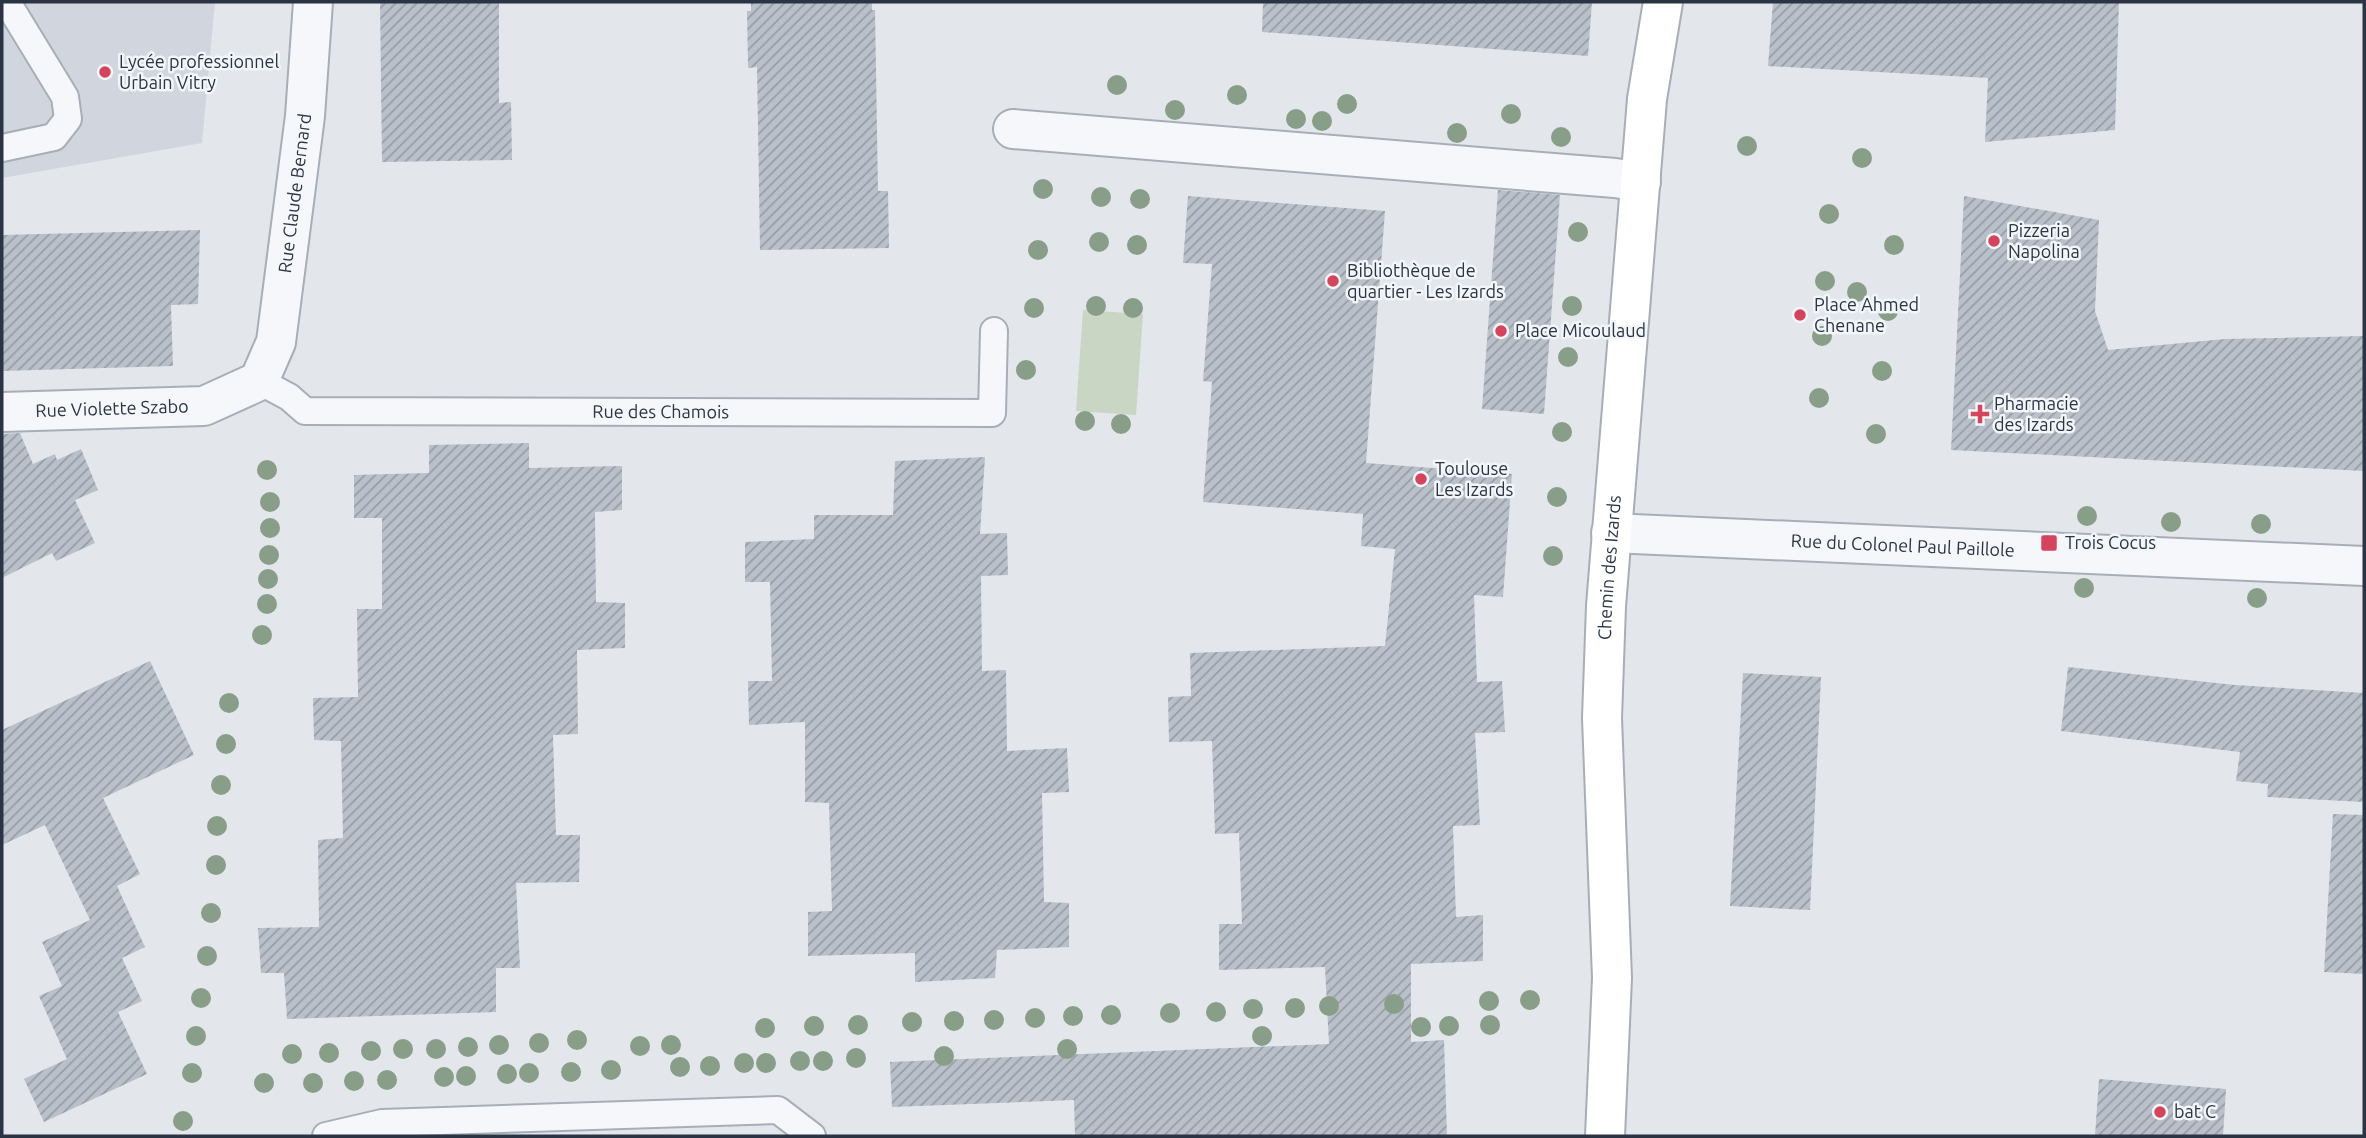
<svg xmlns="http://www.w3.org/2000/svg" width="2366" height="1138" font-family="Ubuntu,sans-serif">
<defs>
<pattern id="building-hatch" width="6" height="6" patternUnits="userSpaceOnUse" patternTransform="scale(1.75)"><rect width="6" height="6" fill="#bac0ca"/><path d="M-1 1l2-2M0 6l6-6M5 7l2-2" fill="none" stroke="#979da6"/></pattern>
</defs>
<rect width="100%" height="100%" fill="#e3e7ec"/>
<polygon fill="#d1d6de" points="2,2 215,2 202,143 2,178"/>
<polygon fill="#c9d6c4" points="1083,310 1143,314 1136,415 1076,411"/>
<g fill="url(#building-hatch)">
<polygon points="380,2 499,2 499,103 511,102 512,160 382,162"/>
<polygon points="751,2 872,2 872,10 875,10 878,191 888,191 889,248 760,250 757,67 748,68 747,11 751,11"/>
<polygon points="1263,2 1592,2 1588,56 1262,32"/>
<polygon points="1773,2 2119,2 2115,130 1985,142 1988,78 1768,66"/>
<polygon points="1498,190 1560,195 1544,414 1482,409"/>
<polygon points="1188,196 1385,211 1366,463 1512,474 1503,597 1474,595 1477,682 1502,681 1505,732 1475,733 1480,825 1453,826 1456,917 1483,915 1483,961 1411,964 1411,1042 1444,1040 1447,1136 1075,1136 1074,1100 892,1107 890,1062 1329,1044 1325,967 1219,970 1219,924 1242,924 1239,833 1215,834 1212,741 1169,742 1168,697 1191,696 1190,653 1385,646 1395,549 1361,546 1363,514 1203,502 1212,382 1203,381 1212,264 1183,263"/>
<polygon points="1964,196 2099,220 2095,311 2108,350 2225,339 2364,336 2364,471 1951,450"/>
<polygon points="200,230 198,304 171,305 173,366 2,371 2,235"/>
<polygon points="20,433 33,464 55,454 57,460 81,449 98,490 75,500 95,543 56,561 52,553 2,578 2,434"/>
<polygon points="529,443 529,468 622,466 622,510 595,512 596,602 625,603 625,648 577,650 578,734 553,735 556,835 580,835 579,882 516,883 520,968 496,968 496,1012 287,1019 284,973 261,973 258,928 319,927 318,840 343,838 341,741 314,740 313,698 358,697 357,609 382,609 382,518 354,518 354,475 429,473 429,445"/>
<polygon points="985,457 980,534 1007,533 1008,575 981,576 982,671 1006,670 1007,751 1067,748 1069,792 1042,793 1044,902 1069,903 1069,947 997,950 995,978 915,982 915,953 808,956 808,912 832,911 829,803 805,802 805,722 749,725 748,681 772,681 770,582 745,582 745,542 814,539 814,515 893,515 895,461"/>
<polygon points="150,661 194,755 103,798 140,874 117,886 145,947 122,958 142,1001 118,1012 147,1074 44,1122 24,1079 67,1059 39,996 62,986 42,942 90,920 45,825 2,845 2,730"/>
<polygon points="2068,667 2235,685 2364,693 2364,802 2267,797 2268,784 2236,781 2240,752 2061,731"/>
<polygon points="1743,673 1821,677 1810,910 1730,906"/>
<polygon points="2333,814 2364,815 2364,974 2324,972"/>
<polygon points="2099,1079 2226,1089 2223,1136 2095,1136"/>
</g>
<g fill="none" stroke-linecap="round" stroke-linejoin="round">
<g stroke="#a8aeb7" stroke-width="30">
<g id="lane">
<polyline points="2,148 54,137 68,119 65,97 7,2"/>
<path id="s1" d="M259,381L289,397L305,411L992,413L994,331"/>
<polyline points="326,1136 382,1123 778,1110 812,1136"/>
</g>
</g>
<g stroke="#a8aeb7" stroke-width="42">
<g id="street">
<polyline points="1013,129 1615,178 1641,182"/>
<path id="s2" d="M2,412L204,406L259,381L276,342L305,116L313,2"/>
<path id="s3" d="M1611,533L2364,566"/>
</g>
</g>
<g stroke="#a8aeb7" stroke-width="42">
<g id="secondary">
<path id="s4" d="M1605,1136L1612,978L1602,718L1606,606L1647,99L1663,2"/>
</g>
</g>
<use href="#lane" stroke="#f6f7fa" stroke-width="26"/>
<use href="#street" stroke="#f6f7fa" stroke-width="38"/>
<use href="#secondary" stroke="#fff" stroke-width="38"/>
</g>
<g fill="#899e88">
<circle cx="1117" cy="85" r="10"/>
<circle cx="1237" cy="95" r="10"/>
<circle cx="1347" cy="104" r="10"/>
<circle cx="1175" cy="110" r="10"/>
<circle cx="1511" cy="114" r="10"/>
<circle cx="1296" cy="119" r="10"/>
<circle cx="1322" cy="121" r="10"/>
<circle cx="1457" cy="133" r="10"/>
<circle cx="1561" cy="137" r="10"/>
<circle cx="1747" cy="146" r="10"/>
<circle cx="1862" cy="158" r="10"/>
<circle cx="1043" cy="189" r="10"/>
<circle cx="1101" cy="197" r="10"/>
<circle cx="1140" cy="199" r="10"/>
<circle cx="1829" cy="214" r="10"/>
<circle cx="1578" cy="232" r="10"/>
<circle cx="1099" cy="242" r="10"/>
<circle cx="1137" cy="245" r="10"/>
<circle cx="1894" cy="245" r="10"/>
<circle cx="1038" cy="250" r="10"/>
<circle cx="1825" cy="281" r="10"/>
<circle cx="1857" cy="292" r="10"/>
<circle cx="1096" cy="306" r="10"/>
<circle cx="1572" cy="306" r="10"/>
<circle cx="1034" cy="308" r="10"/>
<circle cx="1133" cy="308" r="10"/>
<circle cx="1888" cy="311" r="10"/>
<circle cx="1822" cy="336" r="10"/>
<circle cx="1568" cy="357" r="10"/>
<circle cx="1026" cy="370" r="10"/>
<circle cx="1882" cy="371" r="10"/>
<circle cx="1819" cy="398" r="10"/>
<circle cx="1085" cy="421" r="10"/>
<circle cx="1121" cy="424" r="10"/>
<circle cx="1562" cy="432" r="10"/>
<circle cx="1876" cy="434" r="10"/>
<circle cx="267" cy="470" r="10"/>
<circle cx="1557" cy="497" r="10"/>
<circle cx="270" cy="502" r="10"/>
<circle cx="2087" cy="516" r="10"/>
<circle cx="2171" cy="522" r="10"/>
<circle cx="2261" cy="524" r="10"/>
<circle cx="270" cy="528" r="10"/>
<circle cx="269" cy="555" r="10"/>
<circle cx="1553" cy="556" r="10"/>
<circle cx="268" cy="579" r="10"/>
<circle cx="2084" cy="588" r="10"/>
<circle cx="2257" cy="598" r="10"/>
<circle cx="267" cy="604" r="10"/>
<circle cx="262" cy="635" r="10"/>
<circle cx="229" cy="703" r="10"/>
<circle cx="226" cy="744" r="10"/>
<circle cx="221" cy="785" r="10"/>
<circle cx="217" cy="826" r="10"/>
<circle cx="216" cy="865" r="10"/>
<circle cx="211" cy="913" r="10"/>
<circle cx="207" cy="956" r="10"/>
<circle cx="201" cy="998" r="10"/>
<circle cx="1530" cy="1000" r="10"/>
<circle cx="1489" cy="1001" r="10"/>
<circle cx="1394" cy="1004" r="10"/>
<circle cx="1329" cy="1006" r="10"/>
<circle cx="1295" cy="1008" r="10"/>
<circle cx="1253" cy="1009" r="10"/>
<circle cx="1216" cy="1012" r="10"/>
<circle cx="1170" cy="1013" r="10"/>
<circle cx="1111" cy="1015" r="10"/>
<circle cx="1073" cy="1016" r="10"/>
<circle cx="1035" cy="1018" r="10"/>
<circle cx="994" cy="1020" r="10"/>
<circle cx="954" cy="1021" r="10"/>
<circle cx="912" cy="1022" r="10"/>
<circle cx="858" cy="1025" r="10"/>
<circle cx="1490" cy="1025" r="10"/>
<circle cx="814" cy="1026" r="10"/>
<circle cx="1449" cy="1026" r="10"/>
<circle cx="1421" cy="1027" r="10"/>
<circle cx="765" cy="1028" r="10"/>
<circle cx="196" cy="1036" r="10"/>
<circle cx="1262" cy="1036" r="10"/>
<circle cx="577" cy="1040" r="10"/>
<circle cx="539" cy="1043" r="10"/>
<circle cx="499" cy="1045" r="10"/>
<circle cx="671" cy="1045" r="10"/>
<circle cx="640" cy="1046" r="10"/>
<circle cx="468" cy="1047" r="10"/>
<circle cx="403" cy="1049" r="10"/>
<circle cx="436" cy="1049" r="10"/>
<circle cx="1067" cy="1049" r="10"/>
<circle cx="371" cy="1051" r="10"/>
<circle cx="329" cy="1053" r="10"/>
<circle cx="292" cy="1054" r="10"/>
<circle cx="944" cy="1056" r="10"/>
<circle cx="856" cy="1058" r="10"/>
<circle cx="800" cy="1061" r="10"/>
<circle cx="823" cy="1061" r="10"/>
<circle cx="744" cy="1063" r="10"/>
<circle cx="766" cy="1063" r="10"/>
<circle cx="710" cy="1066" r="10"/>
<circle cx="680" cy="1067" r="10"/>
<circle cx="611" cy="1070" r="10"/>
<circle cx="571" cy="1072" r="10"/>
<circle cx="192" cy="1073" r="10"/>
<circle cx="529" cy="1073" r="10"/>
<circle cx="507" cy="1074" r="10"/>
<circle cx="466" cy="1076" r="10"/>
<circle cx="444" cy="1077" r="10"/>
<circle cx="387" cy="1080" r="10"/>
<circle cx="354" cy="1081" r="10"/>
<circle cx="264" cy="1083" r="10"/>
<circle cx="313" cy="1083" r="10"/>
<circle cx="183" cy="1121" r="10"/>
</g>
<g fill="#d5445d" stroke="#f3f6f9" stroke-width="2.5">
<circle cx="105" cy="72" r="7"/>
<circle cx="1994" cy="241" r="7"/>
<circle cx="1333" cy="281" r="7"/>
<circle cx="1800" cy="315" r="7"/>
<circle cx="1501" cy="331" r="7"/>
<path d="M1976.5 403.5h7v7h7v7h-7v7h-7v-7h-7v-7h7z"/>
<circle cx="1421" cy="479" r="7"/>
<rect x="2040" y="534" width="18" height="18" rx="3.5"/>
<circle cx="2160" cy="1112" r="7"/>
</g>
<g text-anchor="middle" stroke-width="5" stroke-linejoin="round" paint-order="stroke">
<g font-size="18" fill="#2a3445" stroke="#f3f6f9" text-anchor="start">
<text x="119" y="68">Lycée professionnel<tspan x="119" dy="21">Urbain Vitry</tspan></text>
<text x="2008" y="237">Pizzeria<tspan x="2008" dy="21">Napolina</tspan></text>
<text x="1347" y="277">Bibliothèque de<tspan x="1347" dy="21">quartier - Les Izards</tspan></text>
<text x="1814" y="311">Place Ahmed<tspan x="1814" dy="21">Chenane</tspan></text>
<text x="1515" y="337">Place Micoulaud</text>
<text x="1994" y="410">Pharmacie<tspan x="1994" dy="21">des Izards</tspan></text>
<text x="1435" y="475">Toulouse<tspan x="1435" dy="21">Les Izards</tspan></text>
<text x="2065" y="549">Trois Cocus</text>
<text x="2174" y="1118">bat C</text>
</g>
<g font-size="18" fill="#2a3445" stroke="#f3f6f9">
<text dy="6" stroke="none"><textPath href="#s2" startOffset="455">Rue Claude Bernard</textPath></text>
<text dy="6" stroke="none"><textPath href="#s2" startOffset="110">Rue Violette Szabo</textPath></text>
<text dy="6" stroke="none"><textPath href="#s1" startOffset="411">Rue des Chamois</textPath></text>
<text dy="6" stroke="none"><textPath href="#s3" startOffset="292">Rue du Colonel Paul Paillole</textPath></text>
<text dy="6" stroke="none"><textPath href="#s4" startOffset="569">Chemin des Izards</textPath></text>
</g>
</g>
<rect width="2366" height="1138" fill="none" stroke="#2a3445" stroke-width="7"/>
</svg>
